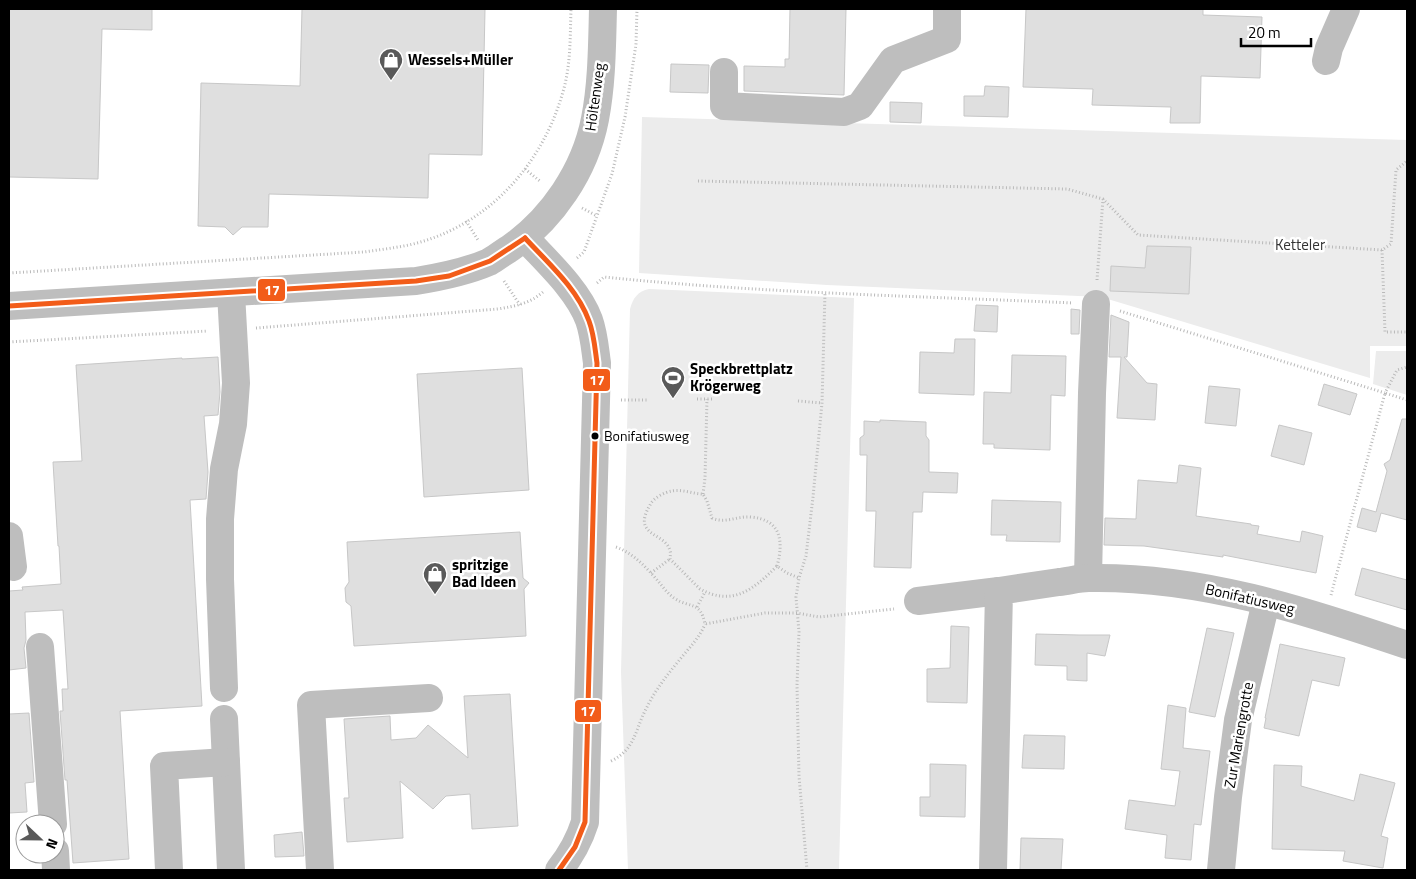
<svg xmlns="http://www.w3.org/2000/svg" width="1416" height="879" font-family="'Titillium Web',sans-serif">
<rect width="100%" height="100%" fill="#fff"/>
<g fill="#ececec">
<polygon points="642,117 1407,140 1407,346 1370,346 1370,378 1101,297 827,285 639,273"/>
<path d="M649,289L854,298L839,870H628L621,672L630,309C633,298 638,291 649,289Z"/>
<polygon points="1376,351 1407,351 1407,395 1373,384"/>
</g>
<g fill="#dfdfdf" stroke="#c7c7c7">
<polygon points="9,9 152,9 152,30 102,29 98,179 9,177"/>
<polygon points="302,9 485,9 482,155 429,154 428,198 269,194 268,227 242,227 233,235 225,227 198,226 201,83 300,86"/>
<polygon points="790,9 846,9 844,95 744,91 744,66 785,67 785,59 789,59"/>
<polygon points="1026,9 1203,9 1203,15 1262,17 1260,78 1201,76 1200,123 1170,123 1171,107 1092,105 1093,89 1023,87"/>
<polygon points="671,64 709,65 708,93 670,92"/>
<polygon points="985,86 1009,87 1008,117 964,116 964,96 984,96"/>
<polygon points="890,102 922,103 921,123 890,122"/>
<polygon points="1147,246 1191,247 1189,294 1110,291 1111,266 1145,268"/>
<polygon points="976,305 998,306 997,332 974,331"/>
<polygon points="1071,309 1080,310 1079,334 1071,334"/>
<polygon points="1111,315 1129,322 1127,357 1124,357 1147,383 1157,384 1155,420 1117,418 1121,357 1109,357"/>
<polygon points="955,339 975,339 974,395 919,393 920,352 954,353"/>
<polygon points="1012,355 1066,356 1065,396 1051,395 1050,450 994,448 994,444 983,444 984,392 1011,393"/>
<polygon points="218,357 220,392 218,415 204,416 208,472 206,499 190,500 202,706 120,711 129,859 73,863 67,780 65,780 60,711 63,711 62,689 68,689 63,610 25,612 26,640 24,648 26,668 9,670 9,591 23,590 22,587 61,584 59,546 58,546 53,462 82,461 76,365 182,358 182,359"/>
<polygon points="522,368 529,490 424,497 417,374"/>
<polygon points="1324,384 1357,394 1350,415 1318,405"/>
<polygon points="1209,386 1240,389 1236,426 1205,423"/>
<polygon points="1402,419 1407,419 1407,520 1381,513 1376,532 1357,527 1362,508 1376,512 1387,471 1384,464 1390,460"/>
<polygon points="880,420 926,422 926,436 929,440 929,472 958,473 957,493 923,492 922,512 913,512 911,568 874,567 876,511 866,511 867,455 860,455 860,438 864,435 864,421 880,422"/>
<polygon points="1279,425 1312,433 1304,465 1271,456"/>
<polygon points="1179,465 1201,468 1196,516 1251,524 1251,525 1259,526 1257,534 1300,542 1302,531 1323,536 1316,573 1223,555 1223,557 1144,546 1104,545 1105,518 1136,519 1138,480 1177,483"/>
<polygon points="992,500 1061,502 1060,542 1006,541 1007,535 991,535"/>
<polygon points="520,532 523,578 529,583 524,589 526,636 354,646 351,606 346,602 345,588 349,582 347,542"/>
<polygon points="1362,568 1407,580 1407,610 1355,595"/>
<polygon points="951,626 969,627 967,703 927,702 927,669 950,668"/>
<polygon points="1207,628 1234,633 1215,717 1189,712"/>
<polygon points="1036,634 1079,635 1110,635 1105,656 1087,653 1087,681 1067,680 1067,666 1035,665"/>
<polygon points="1280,644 1345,658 1339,686 1312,680 1299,736 1264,728 1266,718 1265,718"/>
<polygon points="510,694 518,826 472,829 470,794 446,796 433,809 400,781 403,838 347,842 344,798 349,798 344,719 390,716 391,740 416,738 428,725 468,758 464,696"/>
<polygon points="1168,705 1186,708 1183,748 1210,751 1201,825 1194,824 1191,860 1165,858 1167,835 1125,829 1129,800 1175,806 1180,771 1161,769"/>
<polygon points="29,713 34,782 25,783 27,812 9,813 9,714"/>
<polygon points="1024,735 1065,736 1064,769 1022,768"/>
<polygon points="930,764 966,765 965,817 920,816 920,797 930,797"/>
<polygon points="1274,765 1302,766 1301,786 1354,801 1360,774 1395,783 1381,836 1388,838 1383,868 1343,861 1345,851 1272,849"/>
<polygon points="302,832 304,856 275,857 274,835"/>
<polygon points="1021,838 1063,839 1061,870 1020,870"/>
</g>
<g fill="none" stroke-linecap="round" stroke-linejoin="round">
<g stroke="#b9b9b9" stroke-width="3" stroke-dasharray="1 2.5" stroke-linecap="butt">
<polyline points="525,169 541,182"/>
<polyline points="698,181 1067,189 1103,199 1138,235 1382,250 1391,244 1396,170 1407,161"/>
<polyline points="582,208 597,216"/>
<polyline points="466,221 478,240"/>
<polyline points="1382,250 1385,332 1407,332"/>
<polyline points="577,258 584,252 612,174 625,117 636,44 637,9"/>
<path d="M9,273L364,252C384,249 405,247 424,241C492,220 542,163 562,95C571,67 570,38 571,9"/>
<polyline points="1097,280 1103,199"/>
<polyline points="504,281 520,305"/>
<path d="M597,283L604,277C759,293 916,296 1073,303"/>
<polyline points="1120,311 1385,393 1397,370 1407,367"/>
<path d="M256,328L498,309C515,306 529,304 543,292"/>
<polyline points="9,342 208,331"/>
<polyline points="697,399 714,399"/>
<polyline points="621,400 648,400"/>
<polyline points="798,401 822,403"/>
<polyline points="703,494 705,478 707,399"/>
<path d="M616,547C633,553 646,567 658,581C663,587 668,594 674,598C690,609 700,600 705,624L765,613H797L819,617L894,609"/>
<path d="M777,566C784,541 781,519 750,517C737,516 725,524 712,518L707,501L703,494C693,494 683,489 672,491C665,492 653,498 650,505C631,537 666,532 670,551C671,553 670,556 670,559L700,589C733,607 754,589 777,566L787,573L799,578"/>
<polyline points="651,573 670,559"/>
<polyline points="1331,595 1385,393 1407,400"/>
<polyline points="697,607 705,592"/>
<path d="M611,761C635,750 635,730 646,709C655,690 668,674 681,658C690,647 700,637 705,624"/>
<polyline points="807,870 799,776 797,685 799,632 796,597 799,578 806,556 813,497 822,403 825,292"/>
</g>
<g stroke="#bebebe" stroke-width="28">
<polyline points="1326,61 1329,48 1346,9"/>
<polyline points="724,72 724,106 844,112 860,106 893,60 947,39 947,9"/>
<path d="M525,238C547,262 578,290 589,320C594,334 595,349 597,363L585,822C579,841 572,854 559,870"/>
<path d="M9,306L416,281C441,277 466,272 489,262C496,258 502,253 509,249C552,219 585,171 595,119C602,83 602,45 603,9"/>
<polyline points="9,536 13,567"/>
<polyline points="1088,578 1092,393 1096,304"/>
<polyline points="918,601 999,591"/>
<polyline points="40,647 53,824"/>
<polyline points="224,688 220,579 220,519 224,469 233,424 236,383 231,293"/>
<polyline points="224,719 231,870"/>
<polyline points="55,851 56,870"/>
<polyline points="169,870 164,766 226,762"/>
<polyline points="320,870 311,705 429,698"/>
<path d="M993,870L999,591C1019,588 1039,585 1059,582C1069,581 1079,578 1089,578C1200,576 1304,610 1407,645"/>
<polyline points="1221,870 1228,797 1238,720 1266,602"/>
</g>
<g stroke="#fff" stroke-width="9">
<g id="bus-1">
<path d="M525,238C548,263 577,288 589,321C594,334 595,349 597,363L585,822L575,847L559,870"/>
<polyline points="9,306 416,281 449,276 490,261 525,238"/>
</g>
</g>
<use href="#bus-1" stroke="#f25c19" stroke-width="5"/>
</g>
<defs>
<g id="shop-pin" transform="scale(1.25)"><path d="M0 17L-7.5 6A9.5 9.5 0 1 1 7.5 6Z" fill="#595959" stroke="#fff"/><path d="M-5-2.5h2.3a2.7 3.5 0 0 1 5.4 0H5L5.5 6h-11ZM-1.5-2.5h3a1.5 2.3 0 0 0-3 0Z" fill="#fff"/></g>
<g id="stadium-pin" transform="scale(1.25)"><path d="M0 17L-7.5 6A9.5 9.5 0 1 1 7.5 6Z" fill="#595959" stroke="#fff"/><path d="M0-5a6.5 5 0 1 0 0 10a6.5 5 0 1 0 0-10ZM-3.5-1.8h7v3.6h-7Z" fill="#fff"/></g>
</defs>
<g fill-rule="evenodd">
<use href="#shop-pin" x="391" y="60"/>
<use href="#stadium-pin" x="673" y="378"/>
<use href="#shop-pin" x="435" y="574"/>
</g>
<circle fill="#000" stroke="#fff" stroke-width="2" cx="595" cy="436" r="4.5"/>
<g text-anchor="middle" stroke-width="5" stroke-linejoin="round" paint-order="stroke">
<g font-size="14" fill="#000" stroke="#fff" text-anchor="start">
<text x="604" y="441">Bonifatiusweg</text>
</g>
<g font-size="15" font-weight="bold" fill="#000" stroke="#fff" text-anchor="start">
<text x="408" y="65">Wessels+Müller</text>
<text x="690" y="374">Speckbrettplatz<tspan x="690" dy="17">Krögerweg</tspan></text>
<text x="452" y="570">spritzige<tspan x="452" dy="17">Bad Ideen</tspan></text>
</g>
<g font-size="15" fill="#000" stroke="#fff">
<text transform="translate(595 97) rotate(-82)" y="5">Höltenweg</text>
<text transform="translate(1250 599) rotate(13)" y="5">Bonifatiusweg</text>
<text transform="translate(1239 735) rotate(-80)" y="5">Zur Mariengrotte</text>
</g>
<g font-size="15" fill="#333" stroke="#fff">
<text x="1300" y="250">Ketteler</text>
</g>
</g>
<g stroke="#fff" stroke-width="2">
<rect x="257" y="278" width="29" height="24" rx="5" fill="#f25c19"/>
<rect x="582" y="368" width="29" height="24" rx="5" fill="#f25c19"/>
<rect x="574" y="699" width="28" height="24" rx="5" fill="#f25c19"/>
</g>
<g font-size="14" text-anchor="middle" font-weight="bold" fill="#fff">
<text x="272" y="295">17</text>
<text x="597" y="385">17</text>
<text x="588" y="716">17</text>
</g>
<rect width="1416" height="879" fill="none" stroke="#000000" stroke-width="20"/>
<g transform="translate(40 839) rotate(112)"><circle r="24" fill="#ffffff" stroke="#999999"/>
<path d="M0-4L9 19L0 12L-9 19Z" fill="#595959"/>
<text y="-8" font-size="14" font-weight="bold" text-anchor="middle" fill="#000000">N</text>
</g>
<path d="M1241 38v8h70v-8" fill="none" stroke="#000000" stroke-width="2.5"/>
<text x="1248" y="38" font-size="15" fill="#000000" stroke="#ffffff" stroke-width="4" paint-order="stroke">20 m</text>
</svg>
